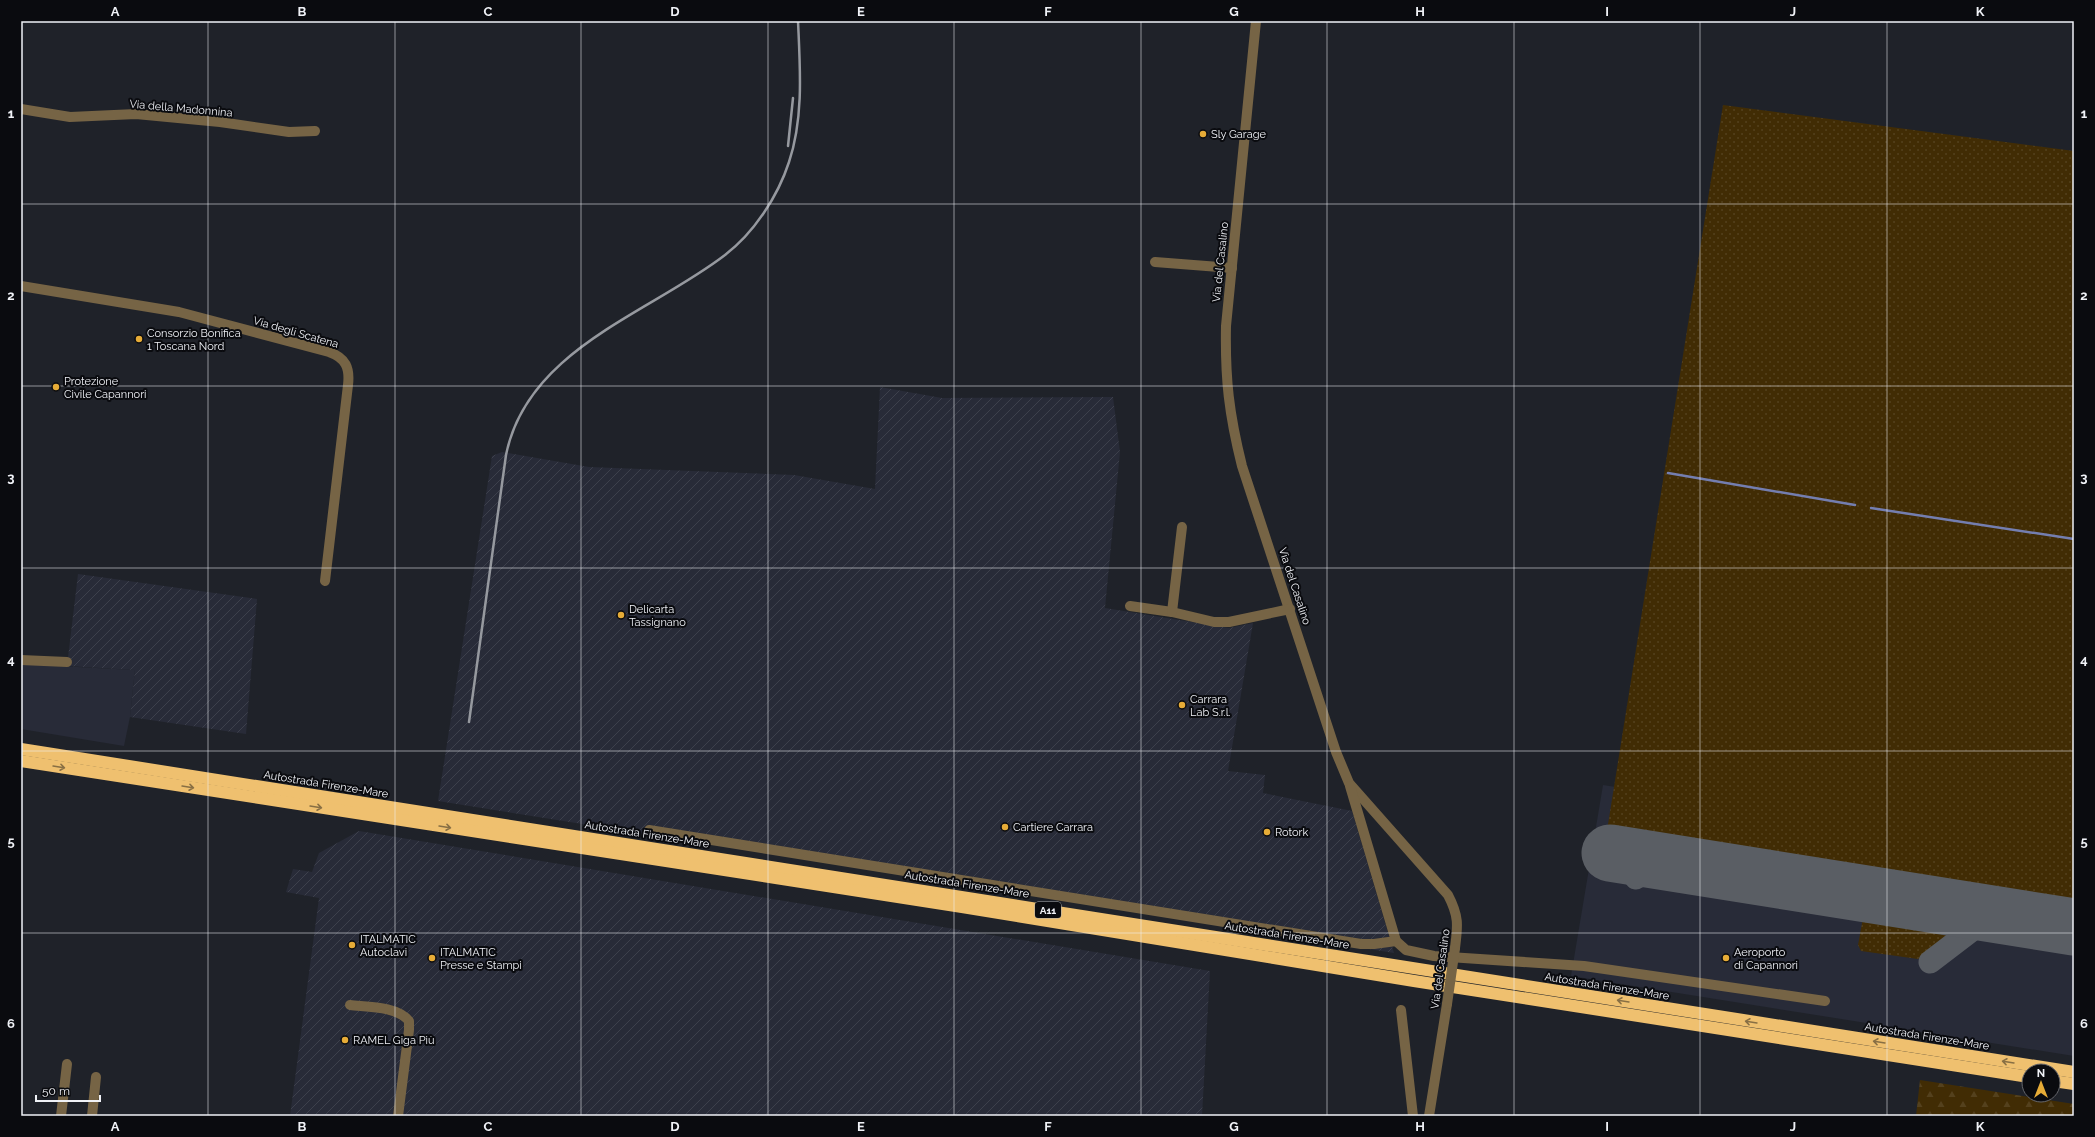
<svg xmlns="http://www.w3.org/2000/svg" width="2095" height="1137" font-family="Raleway,sans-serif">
<defs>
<pattern id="industrial-furrows" width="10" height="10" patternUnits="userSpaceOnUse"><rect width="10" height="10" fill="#282b38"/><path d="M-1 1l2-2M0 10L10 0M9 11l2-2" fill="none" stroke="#3d404c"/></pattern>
<pattern id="grass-dots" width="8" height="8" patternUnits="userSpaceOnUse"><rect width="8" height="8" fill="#412c04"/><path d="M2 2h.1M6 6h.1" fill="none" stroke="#54411d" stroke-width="1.8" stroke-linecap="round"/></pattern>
<pattern id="forest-firs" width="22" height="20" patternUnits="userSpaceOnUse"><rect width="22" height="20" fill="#412c04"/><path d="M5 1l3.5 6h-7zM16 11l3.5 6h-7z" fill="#54411d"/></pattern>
</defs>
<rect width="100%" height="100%" fill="#1f2229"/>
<g fill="#282b38">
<polygon points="21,664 135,670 130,717 124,746 21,729"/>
<polygon points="1603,785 2074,859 2074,1056 1571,976"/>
</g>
<g fill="url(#industrial-furrows)">
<polygon points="880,387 942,398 1113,397 1120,452 1105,608 1229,628 1253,623 1228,771 1265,775 1263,793 1352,811 1394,953 438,801 492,456 502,452 589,467 794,475 875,489"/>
<polygon points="78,574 257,599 246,734 130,717 135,670 67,666"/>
<polygon points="359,831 1210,971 1202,1116 290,1116 319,898 286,892 293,869 312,872 319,853"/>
</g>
<g fill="url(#grass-dots)">
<polygon points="1723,105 2074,151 2074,911 1606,837"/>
<polygon points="1865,907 1958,921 1964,926 1959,932 1918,959 1861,951 1858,945"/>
</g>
<polygon fill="url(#forest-firs)" points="1920,1080 2074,1104 2074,1116 1916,1116"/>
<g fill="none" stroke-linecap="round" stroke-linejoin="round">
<g stroke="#747eb0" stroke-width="2.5">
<polyline points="1668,473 1855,505"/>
<polyline points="1871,508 2074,539"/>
</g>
<g stroke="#5a5e64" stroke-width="23">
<polyline points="1636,878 1640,858"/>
<polyline points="1957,908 1968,919 1967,933"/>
<polyline points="1930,962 1985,920 2002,915"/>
</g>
<polyline stroke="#5a5e64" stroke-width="57" points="1610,853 2074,927"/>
<g stroke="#766445" stroke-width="10">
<path d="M1256,21L1226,326C1225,379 1229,414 1242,466L1336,752L1349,783L1448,895C1459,916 1458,925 1455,948"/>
<polyline points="21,109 70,117 136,114 220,122 289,132 315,131"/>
<polyline points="1155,262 1232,268"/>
<path d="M21,286L179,312L329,352C346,358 350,368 348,385L325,581"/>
<polyline points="1130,606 1172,612 1214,622 1229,622 1290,609"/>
<polyline points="1172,612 1182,527"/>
<polyline points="21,660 67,662"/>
<polyline points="1350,786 1396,941 1406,950 1434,956 1584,966 1825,1001"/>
<polyline points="649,830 1361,944 1374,944 1396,941"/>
<path d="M350,1005C368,1007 397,1006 409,1021V1030L398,1116"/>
<polyline points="1401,1010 1413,1116"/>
<polyline points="61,1116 67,1064"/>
<polyline points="92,1116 96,1077"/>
<polyline points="1429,1116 1447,1004"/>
</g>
<g stroke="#efc06f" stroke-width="12">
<polyline points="21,749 2074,1072"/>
<polyline points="21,761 962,907 1414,981 2029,1077"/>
<polyline points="2053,1081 2074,1084"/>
</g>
<g stroke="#96999f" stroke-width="2.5">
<polyline points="788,146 793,98"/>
<path d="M469,722L506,455C527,349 650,313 725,255C754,233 778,196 789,162C804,117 800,67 798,21"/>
</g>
<polyline stroke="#766445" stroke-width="10" points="1447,1004 1455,948"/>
</g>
<defs><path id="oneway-shaft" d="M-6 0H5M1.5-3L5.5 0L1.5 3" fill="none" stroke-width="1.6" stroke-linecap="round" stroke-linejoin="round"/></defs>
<g stroke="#886f44">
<use href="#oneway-shaft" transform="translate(59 767) rotate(9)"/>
<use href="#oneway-shaft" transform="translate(188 787) rotate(9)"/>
<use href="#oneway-shaft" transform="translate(316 807) rotate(9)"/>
<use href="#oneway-shaft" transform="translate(445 827) rotate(9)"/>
<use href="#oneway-shaft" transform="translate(1623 1001) rotate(-171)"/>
<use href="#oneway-shaft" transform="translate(1751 1022) rotate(-171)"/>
<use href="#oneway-shaft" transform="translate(1879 1042) rotate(-171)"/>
<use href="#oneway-shaft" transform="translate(2008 1062) rotate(-171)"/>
</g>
<path fill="none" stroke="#f0f2f7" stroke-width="1" stroke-opacity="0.55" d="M208,21V1116M395,21V1116M581,21V1116M768,21V1116M954,21V1116M1141,21V1116M1327,21V1116M1514,21V1116M1700,21V1116M1887,21V1116M21,204H2074M21,386H2074M21,568H2074M21,751H2074M21,933H2074"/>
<g fill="#e7ac37" stroke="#0a0b0f" stroke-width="1.5">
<circle cx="1203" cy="134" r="4"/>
<circle cx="139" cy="339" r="4"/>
<circle cx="56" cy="387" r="4"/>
<circle cx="621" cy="615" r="4"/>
<circle cx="1182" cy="705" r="4"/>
<circle cx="1005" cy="827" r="4"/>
<circle cx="1267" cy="832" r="4"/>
<circle cx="352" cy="945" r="4"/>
<circle cx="432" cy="958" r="4"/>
<circle cx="1726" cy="958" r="4"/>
<circle cx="345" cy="1040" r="4"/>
</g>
<g text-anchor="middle" stroke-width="4" stroke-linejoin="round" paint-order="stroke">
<rect fill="#0a0b0f" stroke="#abadb1" stroke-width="1" x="1035" y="902" width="26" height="16" rx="3"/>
<g font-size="10" font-weight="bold" fill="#f0f2f7">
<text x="1048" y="914">A11</text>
</g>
<g font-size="11" fill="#f0f2f7" stroke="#0a0b0f">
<text transform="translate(181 108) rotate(5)" y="4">Via della Madonnina</text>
<text transform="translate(1220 262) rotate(-84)" y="4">Via del Casalino</text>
<text transform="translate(296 332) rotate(16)" y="4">Via degli Scatena</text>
<text transform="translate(1295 586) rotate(72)" y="4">Via del Casalino</text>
<text transform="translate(326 784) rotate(9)" y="4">Autostrada Firenze-Mare</text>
<text transform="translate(647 834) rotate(9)" y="4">Autostrada Firenze-Mare</text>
<text transform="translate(967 884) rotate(9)" y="4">Autostrada Firenze-Mare</text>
<text transform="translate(1287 935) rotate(9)" y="4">Autostrada Firenze-Mare</text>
<text transform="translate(1440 969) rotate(-82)" y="4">Via del Casalino</text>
<text transform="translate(1607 986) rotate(9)" y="4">Autostrada Firenze-Mare</text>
<text transform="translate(1927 1036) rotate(9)" y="4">Autostrada Firenze-Mare</text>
</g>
<g font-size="11" fill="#f0f2f7" stroke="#0a0b0f" text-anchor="start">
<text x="1211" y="138">Sly Garage</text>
<text x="147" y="337">Consorzio Bonifica<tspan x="147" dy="13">1 Toscana Nord</tspan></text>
<text x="64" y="385">Protezione<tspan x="64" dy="13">Civile Capannori</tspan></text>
<text x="629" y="613">Delicarta<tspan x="629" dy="13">Tassignano</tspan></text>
<text x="1190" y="703">Carrara<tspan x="1190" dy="13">Lab S.r.l.</tspan></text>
<text x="1013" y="831">Cartiere Carrara</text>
<text x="1275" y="836">Rotork</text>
<text x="360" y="943">ITALMATIC<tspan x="360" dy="13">Autoclavi</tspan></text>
<text x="440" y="956">ITALMATIC<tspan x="440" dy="13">Presse e Stampi</tspan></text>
<text x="1734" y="956">Aeroporto<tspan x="1734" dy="13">di Capannori</tspan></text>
<text x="353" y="1044">RAMEL Giga Più</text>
</g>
</g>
<rect width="2095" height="1137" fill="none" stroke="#0a0b0f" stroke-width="44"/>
<g transform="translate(2041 1083)"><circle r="19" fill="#0a0b0f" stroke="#66676c"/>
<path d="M0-3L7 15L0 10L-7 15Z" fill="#e7ac37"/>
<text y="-6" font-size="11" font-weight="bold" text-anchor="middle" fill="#f0f2f7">N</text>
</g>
<path d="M36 1095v6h64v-6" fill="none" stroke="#f0f2f7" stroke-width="2"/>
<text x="42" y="1095" font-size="12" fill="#f0f2f7" stroke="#0a0b0f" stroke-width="3" paint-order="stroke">50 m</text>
<rect x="22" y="22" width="2051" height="1093" fill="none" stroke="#f0f2f7" stroke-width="1.5"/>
<g font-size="13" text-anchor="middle" font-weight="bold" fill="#f0f2f7">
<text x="115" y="16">A</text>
<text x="302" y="16">B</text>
<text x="488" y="16">C</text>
<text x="675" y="16">D</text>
<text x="861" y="16">E</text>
<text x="1048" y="16">F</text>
<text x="1234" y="16">G</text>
<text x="1420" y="16">H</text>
<text x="1607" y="16">I</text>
<text x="1793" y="16">J</text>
<text x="1980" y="16">K</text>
<text x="11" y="118">1</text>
<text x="2084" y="118">1</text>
<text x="11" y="300">2</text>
<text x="2084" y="300">2</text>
<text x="11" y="482">3</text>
<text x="2084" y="482">3</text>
<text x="11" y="664">4</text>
<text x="2084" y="664">4</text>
<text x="11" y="846">5</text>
<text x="2084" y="846">5</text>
<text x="11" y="1028">6</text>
<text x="2084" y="1028">6</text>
<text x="115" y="1131">A</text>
<text x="302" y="1131">B</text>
<text x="488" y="1131">C</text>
<text x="675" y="1131">D</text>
<text x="861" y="1131">E</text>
<text x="1048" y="1131">F</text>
<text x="1234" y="1131">G</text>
<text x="1420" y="1131">H</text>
<text x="1607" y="1131">I</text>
<text x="1793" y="1131">J</text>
<text x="1980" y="1131">K</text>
</g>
</svg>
